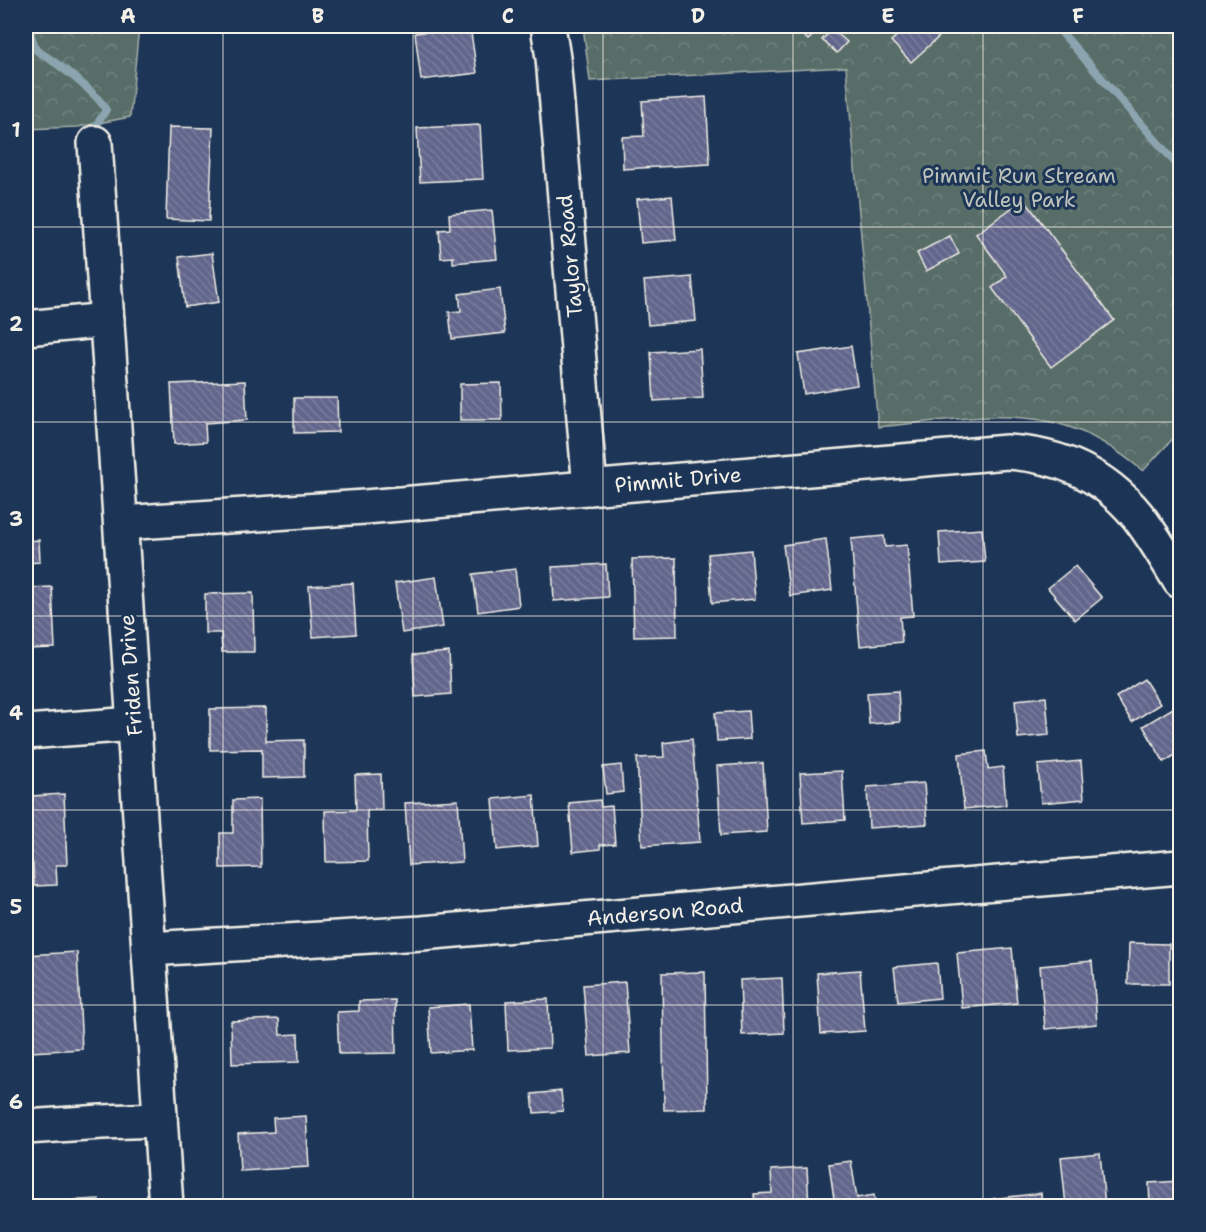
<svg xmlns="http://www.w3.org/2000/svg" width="1206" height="1232" font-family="'Shantell Sans',sans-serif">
<defs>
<pattern id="forest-crowns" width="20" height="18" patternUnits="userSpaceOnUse" patternTransform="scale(1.5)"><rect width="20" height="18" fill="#586d68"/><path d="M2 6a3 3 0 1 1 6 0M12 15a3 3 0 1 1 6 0" fill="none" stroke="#71827e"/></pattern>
<pattern id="building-back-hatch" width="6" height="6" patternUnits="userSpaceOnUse" patternTransform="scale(1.5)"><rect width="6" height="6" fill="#62668c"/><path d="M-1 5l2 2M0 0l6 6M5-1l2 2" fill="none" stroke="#797c9c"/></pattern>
</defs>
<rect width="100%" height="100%" fill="#1d3557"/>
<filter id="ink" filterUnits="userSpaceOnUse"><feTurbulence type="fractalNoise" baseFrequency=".0167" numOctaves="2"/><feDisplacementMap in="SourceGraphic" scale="12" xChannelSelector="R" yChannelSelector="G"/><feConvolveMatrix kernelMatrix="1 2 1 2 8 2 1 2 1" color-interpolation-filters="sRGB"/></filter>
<g filter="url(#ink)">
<g fill="url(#forest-crowns)" stroke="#a6afa8" stroke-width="1.5">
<polygon points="26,26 139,26 130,117 78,127 26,129"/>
<path d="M583,26H1180V431L1143,471C1119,451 1093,434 1063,425C1004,408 937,422 878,427L846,67L590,81Z"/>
</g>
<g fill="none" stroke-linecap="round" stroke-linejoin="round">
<g stroke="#8ba4af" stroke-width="8">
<path d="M28,26L36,50C56,62 70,73 87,88C94,95 102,101 106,110L96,126"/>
<polyline points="1056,26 1180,168"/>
</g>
</g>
<g fill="url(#building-back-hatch)" stroke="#f4f1e8" stroke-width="1.5">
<polygon points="470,26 477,73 421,80 415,33"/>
<polygon points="801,26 823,26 808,40 797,29"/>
<polygon points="908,26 951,26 911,62 891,41"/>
<polygon points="832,29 847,42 837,53 822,40"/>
<polygon points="706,97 710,164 623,169 622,137 644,136 642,101"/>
<polygon points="480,125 483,179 420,182 417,128"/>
<polygon points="169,127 213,128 209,221 166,219"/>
<polygon points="672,196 676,240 641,243 637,199"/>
<polygon points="26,197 30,197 32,251 26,251"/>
<polygon points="1024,199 1114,320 1051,367 992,288 1007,276 976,234"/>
<polygon points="492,210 497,259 453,263 453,257 441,258 439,230 450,229 449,214"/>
<polygon points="950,236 959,254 926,271 917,253"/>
<polygon points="212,253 219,302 185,307 179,257"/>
<polygon points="692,277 696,321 648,325 644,281"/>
<polygon points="500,289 505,333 452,339 449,312 461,311 459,294"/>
<polygon points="851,346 857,385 804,394 798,354"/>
<polygon points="700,349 703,398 654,401 651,352"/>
<polygon points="245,381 247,420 205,423 206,442 174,444 171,384"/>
<polygon points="501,383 502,420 460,420 460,384"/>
<polygon points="294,398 337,398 338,432 294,433"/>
<polygon points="26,407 31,407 32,439 26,439"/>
<polygon points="982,529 985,562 941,565 939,532"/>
<polygon points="884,536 885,547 907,545 913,616 900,617 902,642 860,646 851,539"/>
<polygon points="826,539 832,590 790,596 783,545"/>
<polygon points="39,540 40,562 26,563 26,541"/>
<polygon points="751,550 755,599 712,603 708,554"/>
<polygon points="676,558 677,636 634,637 632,559"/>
<polygon points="606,564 608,597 554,601 552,567"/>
<polygon points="1075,566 1102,598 1075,620 1048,588"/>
<polygon points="515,569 519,606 478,612 473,574"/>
<polygon points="436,577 443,627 402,633 395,583"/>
<polygon points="353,583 356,634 313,637 309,586"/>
<polygon points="52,587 55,648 26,649 26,588"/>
<polygon points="253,593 254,652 222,652 221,633 205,633 205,594"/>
<polygon points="449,652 451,694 415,697 413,655"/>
<polygon points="1144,679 1160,704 1132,722 1116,697"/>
<polygon points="898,691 900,722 869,724 867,693"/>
<polygon points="1046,697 1049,735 1018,738 1015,700"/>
<polygon points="266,708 266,741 304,740 304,777 262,778 262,749 210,750 210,709"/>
<polygon points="1173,708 1180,721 1180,752 1164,762 1143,726"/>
<polygon points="748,711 750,739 717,741 715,713"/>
<polygon points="692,739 700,842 642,846 637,758 664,757 663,743"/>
<polygon points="986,751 988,769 1003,767 1006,805 964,809 959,754"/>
<polygon points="1081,761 1084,799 1041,803 1038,765"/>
<polygon points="763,763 767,832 721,835 717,766"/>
<polygon points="621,765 623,792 606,794 603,767"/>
<polygon points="842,771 845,820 803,823 800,773"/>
<polygon points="381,774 382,810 367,810 368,861 326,862 325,811 356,810 355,775"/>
<polygon points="924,783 927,824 869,828 867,787"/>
<polygon points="64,794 67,865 56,865 57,885 34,886 33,864 26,864 26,807 32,807 31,796"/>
<polygon points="534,795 538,846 497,850 493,799"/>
<polygon points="260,799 261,867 220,868 220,833 233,833 233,800"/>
<polygon points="458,800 462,862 409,865 405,803"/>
<polygon points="600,800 601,807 612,806 615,844 600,845 600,849 573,852 569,803"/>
<polygon points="1129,943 1169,944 1169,984 1128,984"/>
<polygon points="1012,948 1017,1003 962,1008 957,953"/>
<polygon points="77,952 82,1049 31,1052 26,955"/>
<polygon points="1092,961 1097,1024 1045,1029 1040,966"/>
<polygon points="937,963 940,998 898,1002 894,967"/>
<polygon points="860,970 865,1031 821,1034 817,973"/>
<polygon points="705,972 707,1109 664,1110 662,973"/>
<polygon points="782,978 784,1033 742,1035 740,980"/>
<polygon points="625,982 630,1053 589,1056 583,985"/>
<polygon points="548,999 550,1048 508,1050 506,1001"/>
<polygon points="395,1000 396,1053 339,1054 337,1012 359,1011 359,1001"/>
<polygon points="469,1004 472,1050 431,1053 428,1007"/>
<polygon points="279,1019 280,1035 298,1034 299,1062 232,1064 231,1021"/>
<polygon points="561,1091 563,1111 534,1113 532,1094"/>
<polygon points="306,1116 309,1167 240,1171 238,1134 274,1132 273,1118"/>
<polygon points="1100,1153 1105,1206 1066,1206 1061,1157"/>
<polygon points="851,1161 857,1198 874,1195 876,1206 835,1206 829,1164"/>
<polygon points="807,1168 809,1206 755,1206 754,1194 772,1193 771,1170"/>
<polygon points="1180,1181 1180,1206 1150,1206 1149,1183"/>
<polygon points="1041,1193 1042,1206 993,1206 992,1199"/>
<polygon points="99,1199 99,1206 45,1206 45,1202"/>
<polygon points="954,1200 955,1206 915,1206"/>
</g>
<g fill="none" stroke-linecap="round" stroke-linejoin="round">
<g stroke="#f4f1e8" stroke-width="38">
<g id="minor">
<polyline points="548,26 553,58 590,488"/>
<polyline points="95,143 166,1206"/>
<polyline points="26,328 107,320"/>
<path d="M121,523L365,507L1007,452C1060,455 1103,474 1137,515C1153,535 1167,560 1180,581"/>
<polyline points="26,732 134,724"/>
<polyline points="149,949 422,933 1180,867"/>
<polyline points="26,1127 102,1122 160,1120"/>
</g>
</g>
<use href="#minor" stroke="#1d3557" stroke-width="33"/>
</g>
</g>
<path fill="none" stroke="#f4f1e8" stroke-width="1.5" stroke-opacity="0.55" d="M223,26V1206M413,26V1206M603,26V1206M793,26V1206M983,26V1206M26,227H1180M26,422H1180M26,616H1180M26,810H1180M26,1005H1180"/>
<g text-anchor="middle" stroke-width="6" stroke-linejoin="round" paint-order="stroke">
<g font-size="21" fill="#bdc3bb" stroke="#1d3557">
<text x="1019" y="183">Pimmit Run Stream<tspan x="1019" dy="24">Valley Park</tspan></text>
</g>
<g font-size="21" fill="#f4f1e8" stroke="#1d3557">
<text transform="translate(570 256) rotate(-95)" y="7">Taylor Road</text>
<text transform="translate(678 480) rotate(-5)" y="7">Pimmit Drive</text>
<text transform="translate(131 675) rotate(-94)" y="7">Friden Drive</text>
<text transform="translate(665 912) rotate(-5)" y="7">Anderson Road</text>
</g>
</g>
<rect width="1206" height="1232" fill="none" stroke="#1d3557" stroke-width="66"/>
<rect x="33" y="33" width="1140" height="1166" fill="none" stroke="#f4f1e8" stroke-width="2"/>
<g font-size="20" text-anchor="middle" font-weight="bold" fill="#f4f1e8">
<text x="128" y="23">A</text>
<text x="318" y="23">B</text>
<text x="508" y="23">C</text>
<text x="698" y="23">D</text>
<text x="888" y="23">E</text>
<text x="1078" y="23">F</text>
<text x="16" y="137">1</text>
<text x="16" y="331">2</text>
<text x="16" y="526">3</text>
<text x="16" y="720">4</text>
<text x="16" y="914">5</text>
<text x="16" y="1109">6</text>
</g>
</svg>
